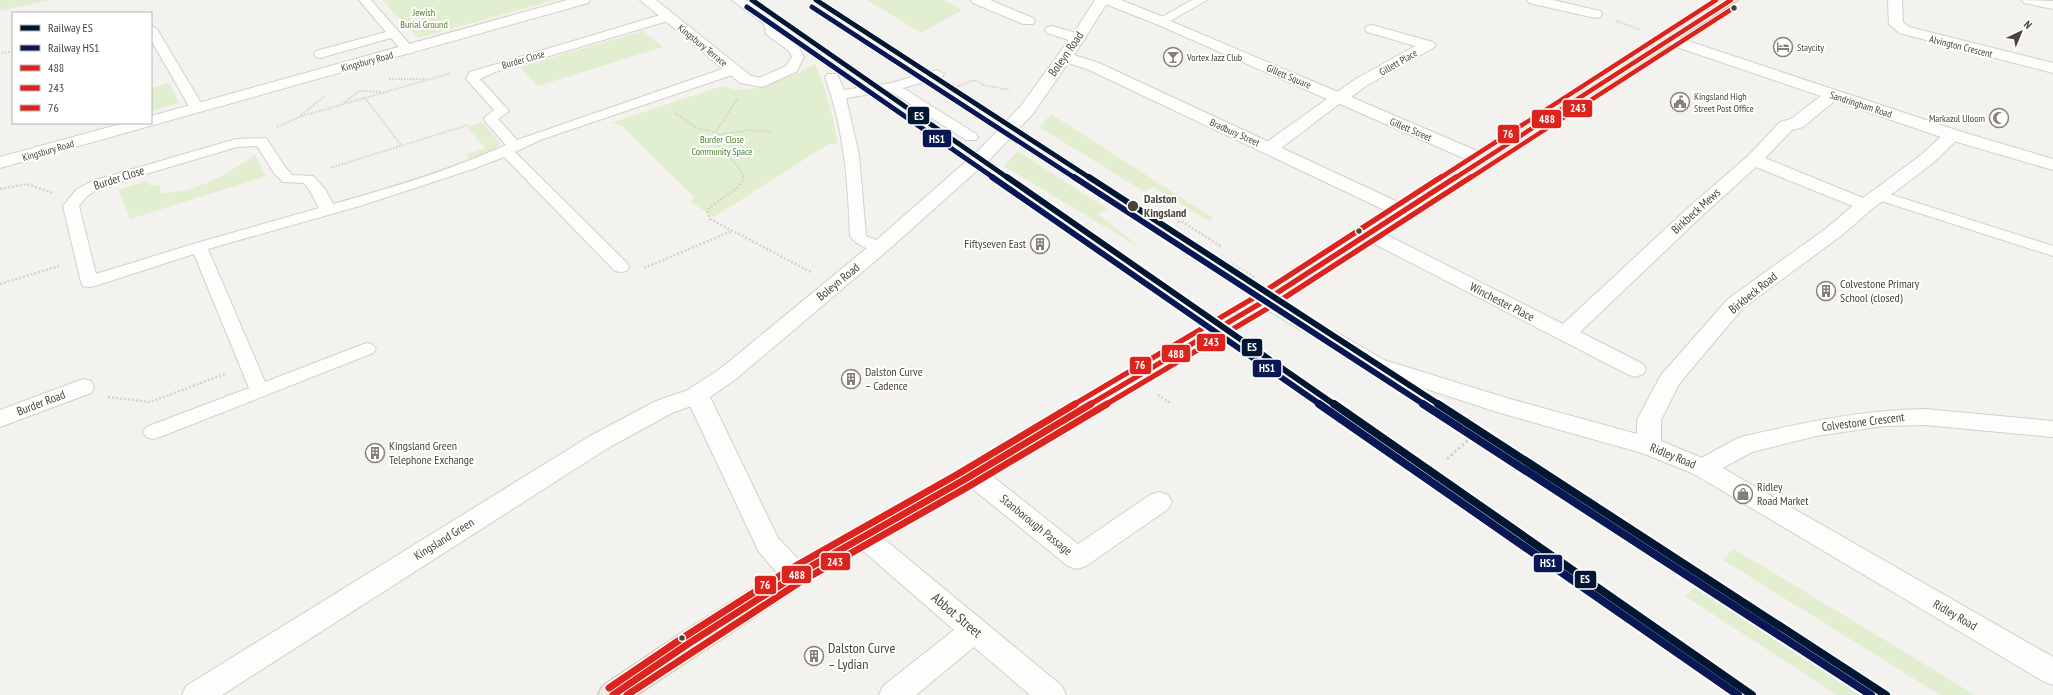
<svg xmlns="http://www.w3.org/2000/svg" width="2053" height="695" font-family="'PT Sans Narrow',sans-serif">
<rect width="100%" height="100%" fill="#f4f2ee"/>
<g fill="#e1eecf">
<polygon points="0,0 49,0 0,11"/>
<polygon points="382,0 555,0 418,38"/>
<polygon points="867,0 944,0 962,10 921,33"/>
<polygon points="643,31 663,47 538,86 520,67"/>
<path d="M815,64C827,89 833,117 838,144H829L819,150L714,217L690,202L694,197L621,125L611,123L722,86L737,90L757,88L796,74Z"/>
<polygon points="169,83 179,103 151,111 151,88"/>
<polygon points="1051,114 1213,218 1208,221 1153,187 1145,192 1039,127"/>
<polygon points="482,122 500,143 494,150 469,159 465,155 485,148 467,127"/>
<polygon points="1018,151 1107,209 1098,214 1142,249 1004,166"/>
<path d="M255,155L266,176L130,219L118,190L147,181L149,185L159,186L161,189L160,193C197,193 225,175 255,155Z"/>
<polygon points="1733,549 1758,563 1975,695 1940,695 1723,560"/>
<polygon points="1698,584 1870,695 1837,695 1685,596"/>
</g>
<g fill="none" stroke-linecap="round" stroke-linejoin="round">
<g stroke="#d2d0cb" stroke-width="2">
<g id="service">
<polygon points="359,0 371,0 412,47 414,50 412,53 404,53 391,38 320,58 316,57 314,54 316,51 386,32"/>
<polygon points="732,0 746,0 774,20 776,30 798,46 804,57 796,72 767,85 757,85 755,82 757,79 786,66 792,57 789,51 766,34 764,24"/>
<polygon points="1192,0 1207,0 1165,24 1157,24 1155,21"/>
<path d="M667,13L673,17L671,20L495,72L480,79L509,111L498,119L517,140L728,67H738L739,70L738,73L540,140L515,152L627,263L629,267L627,271L621,272L615,271L504,157L473,169L363,205L208,249L265,382L361,345L367,343L373,345L376,349L373,353L160,437L153,439L146,437L143,432L146,427L249,388L194,254L95,286L89,287L83,286L81,282L63,206L76,190L92,181L236,139L266,138L285,167L292,175L313,176L325,189L333,204C391,188 451,170 506,145L485,121L484,118L494,110L466,79L470,72ZM257,146L274,173L283,182L304,183L310,191L319,208L193,244L96,274L79,206L87,196L102,187L237,147Z"/>
<polygon points="151,25 157,29 204,108 202,111 192,111 190,108 151,40"/>
<path d="M937,70L944,74L942,77L903,88L976,134L978,137L976,140H966L890,91L846,98L859,155L866,236L886,244L888,247L886,250C873,253 857,246 850,236C848,181 844,129 825,77L827,74H837L844,90L891,83Z"/>
<polygon points="1877,190 2053,246 2053,256 1872,198 1869,195 1872,192"/>
</g>
</g>
<g stroke="#d2d0cb" stroke-width="2">
<g id="pedestrian">
<polygon points="1161,17 1345,95 1347,98 1276,152 1270,153 1264,152 1261,148 1264,144 1327,99 1156,24 1154,21 1156,18"/>
<polygon points="1865,199 1872,201 1874,205 1872,209 1842,235 1742,309 1679,384 1661,420 1661,441 1712,462 2053,657 2053,685 2043,681 1694,474 1642,453 1497,412 1368,370 1259,305 1256,300 1259,295 1266,293 1273,295 1384,360 1510,399 1637,434 1637,420 1661,375 1728,299 1828,227 1858,201"/>
<polygon points="973,466 982,468 1078,544 1150,495 1159,492 1168,495 1172,502 1168,509 1086,566 1077,569 1068,566 964,482 961,475 964,468"/>
</g>
</g>
<g stroke="#d2d0cb" stroke-width="2">
<g id="minor">
<polygon points="567,0 590,0 588,3 0,168 0,157 124,123 151,123 151,116"/>
<polygon points="640,0 656,0 751,76 768,79 770,82 768,85 762,87 740,83"/>
<polygon points="971,0 990,0 1033,18 1035,21 1033,24 1023,24 973,3"/>
<polygon points="1101,0 1121,0 1166,18 1168,21 1166,24 1156,24 1103,3"/>
<polygon points="1527,0 1553,0 1600,11 1602,14 1600,17 1595,18 1529,3"/>
<polygon points="1888,0 1902,0 1903,22 1909,27 2053,63 2053,73 1899,33 1889,24"/>
<polygon points="1372,25 1433,42 1436,45 1433,48 1366,86 1351,97 1489,156 1492,160 1489,164 1483,165 1477,164 1333,101 1331,98 1333,95 1354,80 1415,46 1367,32 1365,29 1367,26"/>
<polygon points="1052,26 1083,35 1086,38 1083,41 1078,43 1047,33 1045,30 1047,27"/>
<polygon points="1832,90 1838,92 1840,95 1838,98 1803,127 1792,130 1765,158 1863,198 1921,155 1947,131 1953,130 1959,131 1962,135 1933,163 1872,209 1865,211 1756,167 1704,214 1580,332 1643,364 1646,369 1643,374 1635,377 1627,374 1363,238 1360,234 1363,230 1370,228 1377,230 1563,324 1690,206 1748,156 1780,122 1791,119 1826,92"/>
<polygon points="83,379 91,381 94,387 91,393 0,427 0,410"/>
<polygon points="697,387 705,389 709,395 705,401 672,413 608,448 222,695 182,695 186,686 590,436 656,401"/>
<path d="M1925,409L2053,421V437L1925,425L1884,426L1816,436L1752,452L1712,474L1703,477L1694,474L1691,468L1694,462L1736,439L1745,436C1806,422 1862,410 1925,409Z"/>
<polygon points="863,526 872,529 1062,686 1066,695 1030,695 974,647 916,695 879,695 883,686 954,630 854,543 850,536 854,529"/>
</g>
</g>
<g stroke="#d2d0cb" stroke-width="2">
<g id="tertiary">
<polygon points="1095,0 1109,0 1074,55 1099,63 1411,208 1413,212 1411,216 1404,218 1397,216 1087,69 1068,63 1032,115 990,159 887,251 736,379 710,397 778,538 806,567 810,575 806,583 796,586 786,583 759,552 685,395 689,389 720,369 873,243 978,151 1020,107 1071,37"/>
<polygon points="2022,0 2053,1 2053,9 2024,3"/>
<polygon points="1670,35 1959,131 2053,159 2053,170 1947,139 1665,43 1662,40 1665,37"/>
</g>
</g>
<g stroke="#ccbfa9" stroke-width="2">
<polygon id="trunk" points="1721,0 1738,0 1273,305 971,488 806,583 637,695 598,695 602,686 678,635 786,567 953,474 1259,295"/>
</g>
<g stroke="#d3d2cc" stroke-width="2" stroke-dasharray="1.5 1.5" stroke-linecap="butt">
<polyline points="1616,21 1641,30"/>
<polyline points="2,53 13,51"/>
<polyline points="389,79 426,79"/>
<polyline points="958,86 974,80 984,85 1010,90"/>
<polyline points="365,98 401,145"/>
<path d="M737,99L714,135C720,153 738,161 744,178"/>
<polyline points="344,103 359,91 382,92"/>
<polyline points="675,113 697,128 715,132"/>
<polyline points="301,115 325,96"/>
<polyline points="277,127 299,117 451,73"/>
<polyline points="715,135 750,130 772,132"/>
<polyline points="330,168 468,125"/>
</g>
<g stroke="#d3d2cc" stroke-width="2.5" stroke-dasharray="2 2" stroke-linecap="butt">
<polyline points="743,177 744,179 738,187 707,210 710,219 811,272"/>
<polyline points="0,189 27,184 53,193"/>
<polyline points="1178,222 1181,221 1222,247"/>
<polyline points="1155,233 1196,260"/>
<polyline points="1211,252 1254,277"/>
<polyline points="644,268 732,231"/>
<polyline points="0,284 59,266"/>
<polyline points="1158,395 1170,403"/>
<polyline points="108,397 150,402 225,374"/>
</g>
<polyline stroke="#d3d2cc" stroke-width="3" stroke-dasharray="2.5 2.5" stroke-linecap="butt" points="1447,459 1484,426"/>
<use href="#service" fill="#fdfdfc" fill-rule="evenodd"/>
<use href="#pedestrian" fill="#fdfdfc" fill-rule="evenodd"/>
<use href="#minor" fill="#fdfdfc" fill-rule="evenodd"/>
<use href="#tertiary" fill="#fdfdfc" fill-rule="evenodd"/>
<use href="#trunk" fill="#f0ece0" fill-rule="evenodd"/>
<g stroke="#fff" stroke-width="6">
<polyline id="bus-1-far2" points="1455,178 1731,0"/>
</g>
<g stroke="#fff" stroke-width="8">
<polyline id="bus-1-far1" points="1089,405 1266,300 1456,177"/>
</g>
<g stroke="#fff" stroke-width="10">
<polyline id="bus-1" points="613,695 688,644 796,575 962,481 1091,404"/>
</g>
<g stroke="#fff" stroke-width="6">
<polyline id="bus-2-far2" points="1470,178 1735,7"/>
</g>
<g stroke="#fff" stroke-width="8">
<polyline id="bus-2-far1" points="1105,405 1270,307 1471,177"/>
</g>
<g stroke="#fff" stroke-width="10">
<polyline id="bus-2" points="627,695 800,582 966,488 1107,404"/>
</g>
<g stroke="#fff" stroke-width="6">
<polyline id="bus-3-far2" points="1440,178 1716,0"/>
</g>
<g stroke="#fff" stroke-width="8">
<polyline id="bus-3-far1" points="1073,405 1262,293 1441,177"/>
</g>
<g stroke="#fff" stroke-width="10">
<polyline id="bus-3" points="609,688 684,637 792,568 958,474 1075,404"/>
</g>
<use href="#bus-1-far2" stroke="#dc241f" stroke-width="4.5"/>
<use href="#bus-1-far1" stroke="#dc241f" stroke-width="5.5"/>
<use href="#bus-1" stroke="#dc241f" stroke-width="7"/>
<use href="#bus-2-far2" stroke="#dc241f" stroke-width="4.5"/>
<use href="#bus-2-far1" stroke="#dc241f" stroke-width="5.5"/>
<use href="#bus-2" stroke="#dc241f" stroke-width="7"/>
<use href="#bus-3-far2" stroke="#dc241f" stroke-width="4.5"/>
<use href="#bus-3-far1" stroke="#dc241f" stroke-width="5.5"/>
<use href="#bus-3" stroke="#dc241f" stroke-width="7"/>
<g stroke="#fff" stroke-width="7">
<g id="rail-1-far2">
<polyline points="752,0 1008,178"/>
<polyline points="816,0 1090,178"/>
</g>
</g>
<g stroke="#fff" stroke-width="10">
<g id="rail-1-far1">
<polyline points="1007,177 1335,405"/>
<polyline points="1089,177 1440,405"/>
</g>
</g>
<g stroke="#fff" stroke-width="12">
<g id="rail-1">
<polyline points="1334,404 1752,695"/>
<polyline points="1438,404 1886,695"/>
</g>
</g>
<g stroke="#fff" stroke-width="7">
<g id="rail-2-far2">
<polyline points="747,7 994,178"/>
<polyline points="812,7 1075,178"/>
</g>
</g>
<g stroke="#fff" stroke-width="10">
<g id="rail-2-far1">
<polyline points="992,177 1321,405"/>
<polyline points="1074,177 1425,405"/>
</g>
</g>
<g stroke="#fff" stroke-width="12">
<g id="rail-2">
<polyline points="1319,404 1738,695"/>
<polyline points="1423,404 1871,695"/>
</g>
</g>
<use href="#rail-1-far2" stroke="#011633" stroke-width="5"/>
<use href="#rail-1-far1" stroke="#011633" stroke-width="6"/>
<use href="#rail-1" stroke="#011633" stroke-width="8"/>
<use href="#rail-2-far2" stroke="#091855" stroke-width="5"/>
<use href="#rail-2-far1" stroke="#091855" stroke-width="6"/>
<use href="#rail-2" stroke="#091855" stroke-width="8"/>
</g>
<defs>
<g id="hotel-ring" transform="scale(1)"><circle r="9.5" fill="#fff" stroke="#868178" stroke-width="1.5"/><path d="M-6-4.5h1.5V1H6V5H4.5V3h-9V5H-6ZM-4 0a1.8 1.8 0 1 1 3.6 0ZM.5 0V-2.5h3Q6-2.5 6 0Z" fill="#868178"/></g>
<g id="bar-ring" transform="scale(1)"><circle r="9.5" fill="#fff" stroke="#868178" stroke-width="1.5"/><path d="M-6-5H6L.8 .8V4.5H3.5V6h-7V4.5H-.8V.8Z" fill="#868178"/></g>
<g id="civic-ring" transform="scale(1)"><circle r="9.5" fill="#fff" stroke="#868178" stroke-width="1.5"/><path d="M-.6-6.5H3V-4.5H.6V-3L4-1V1h2V6H-6V1h2V-1L-.6-3ZM-1.2 2.5V6h2.4V2.5Z" fill="#868178"/></g>
<g id="mosque-ring" transform="scale(1)"><circle r="9.5" fill="#fff" stroke="#868178" stroke-width="1.5"/><path d="M3.5-4.9A6 6 0 1 0 3.5 4.9A5 5 0 1 1 3.5-4.9Z" fill="#868178"/></g>
<g id="building-ring" transform="scale(1)"><circle r="9.5" fill="#fff" stroke="#868178" stroke-width="1.5"/><path d="M-4-6H4V6H1V3H-1V6H-4ZM-2.5-4.3h1.7v1.8h-1.7ZM.8-4.3h1.7v1.8H.8ZM-2.5-1h1.7V.8h-1.7ZM.8-1h1.7V.8H.8Z" fill="#868178"/></g>
<g id="shop-ring" transform="scale(1)"><circle r="9.5" fill="#fff" stroke="#868178" stroke-width="1.5"/><path d="M-5-2.5h2.3a2.7 3.5 0 0 1 5.4 0H5L5.5 6h-11ZM-1.5-2.5h3a1.5 2.3 0 0 0-3 0Z" fill="#868178"/></g>
</defs>
<g fill-rule="evenodd">
<use href="#hotel-ring" x="1783" y="47"/>
<use href="#bar-ring" x="1173" y="57"/>
<use href="#civic-ring" x="1680" y="102"/>
<use href="#mosque-ring" x="1999" y="118"/>
<use href="#building-ring" x="1040" y="244"/>
<use href="#building-ring" x="1826" y="291"/>
<use href="#building-ring" x="851" y="379"/>
<use href="#building-ring" x="375" y="453"/>
<use href="#shop-ring" x="1743" y="494"/>
<use href="#building-ring" x="814" y="656"/>
</g>
<g fill="#4b4439" stroke="#fff" stroke-width="1.5">
<circle cx="1734" cy="8" r="3.5"/>
<circle cx="1133" cy="206" r="6"/>
<circle cx="1359" cy="231" r="3.5"/>
<circle cx="682" cy="638" r="3.5"/>
</g>
<g text-anchor="middle" stroke-width="4" stroke-linejoin="round" paint-order="stroke">
<g font-size="10" fill="#4a7f2a" stroke="#fff">
<text x="424" y="16">Jewish<tspan x="424" dy="12">Burial Ground</tspan></text>
<text x="722" y="143">Burder Close<tspan x="722" dy="12">Community Space</tspan></text>
</g>
<g font-size="10" fill="#4b4439" stroke="#fff">
<text transform="translate(703 45) rotate(39)" y="4">Kingsbury Terrace</text>
<text transform="translate(1961 46) rotate(14)" y="4">Alvington Crescent</text>
<text transform="translate(523 59) rotate(-16)" y="4">Burder Close</text>
<text transform="translate(367 61) rotate(-15)" y="4">Kingsbury Road</text>
<text transform="translate(1398 62) rotate(-30)" y="4">Gillett Place</text>
<text transform="translate(1289 76) rotate(23)" y="4">Gillett Square</text>
<text transform="translate(1861 104) rotate(18)" y="4">Sandringham Road</text>
<text transform="translate(1411 129) rotate(23)" y="4">Gillett Street</text>
<text transform="translate(1235 132) rotate(24)" y="4">Bradbury Street</text>
<text transform="translate(48 150) rotate(-16)" y="4">Kingsbury Road</text>
</g>
<g font-size="10" fill="#4b4439" stroke="#fff" text-anchor="start">
<text x="1797" y="51">Staycity</text>
<text x="1187" y="61">Vortex Jazz Club</text>
<text x="1694" y="100">Kingsland High<tspan x="1694" dy="12">Street Post Office</tspan></text>
<text x="1985" y="122" text-anchor="end">Markazul Uloom</text>
</g>
<g font-size="12" fill="#4b4439" stroke="#fff">
<text transform="translate(1066 54) rotate(-55)" y="4">Boleyn Road</text>
<text transform="translate(119 178) rotate(-18)" y="4">Burder Close</text>
<text transform="translate(1696 211) rotate(-42)" y="4">Birkbeck Mews</text>
<text transform="translate(838 282) rotate(-39)" y="4">Boleyn Road</text>
<text transform="translate(1753 293) rotate(-39)" y="4">Birkbeck Road</text>
<text transform="translate(1502 302) rotate(27)" y="4">Winchester Place</text>
<text transform="translate(41 403) rotate(-21)" y="4">Burder Road</text>
<text transform="translate(1863 422) rotate(-7)" y="4">Colvestone Crescent</text>
<text transform="translate(1673 456) rotate(22)" y="4">Ridley Road</text>
<text transform="translate(1036 525) rotate(39)" y="4">Stanborough Passage</text>
<text transform="translate(444 539) rotate(-32)" y="4">Kingsland Green</text>
<text transform="translate(1955 615) rotate(30)" y="4">Ridley Road</text>
</g>
<g font-size="12" font-weight="bold" fill="#4b4439" stroke="#fff" text-anchor="start">
<text x="1144" y="203">Dalston<tspan x="1144" dy="14">Kingsland</tspan></text>
</g>
<g font-size="12" fill="#4b4439" stroke="#fff" text-anchor="start">
<text x="1026" y="248" text-anchor="end">Fiftyseven East</text>
<text x="1840" y="288">Colvestone Primary<tspan x="1840" dy="14">School (closed)</tspan></text>
<text x="865" y="376">Dalston Curve<tspan x="865" dy="14">– Cadence</tspan></text>
<text x="389" y="450">Kingsland Green<tspan x="389" dy="14">Telephone Exchange</tspan></text>
<text x="1757" y="491">Ridley<tspan x="1757" dy="14">Road Market</tspan></text>
</g>
<g font-size="14" fill="#4b4439" stroke="#fff">
<text transform="translate(957 615) rotate(40)" y="5">Abbot Street</text>
</g>
<g font-size="14" fill="#4b4439" stroke="#fff" text-anchor="start">
<text x="828" y="653">Dalston Curve<tspan x="828" dy="16">– Lydian</tspan></text>
</g>
</g>
<g stroke="#fff" stroke-width="1.5">
<rect x="1562" y="99" width="31" height="19" rx="4" fill="#dc241f"/>
<rect x="907" y="106" width="23" height="19" rx="4" fill="#011633"/>
<rect x="1531" y="109" width="31" height="20" rx="4" fill="#dc241f"/>
<rect x="1497" y="124" width="23" height="20" rx="4" fill="#dc241f"/>
<rect x="922" y="129" width="30" height="19" rx="4" fill="#091855"/>
<rect x="1196" y="333" width="30" height="19" rx="4" fill="#dc241f"/>
<rect x="1241" y="338" width="22" height="19" rx="4" fill="#011633"/>
<rect x="1161" y="344" width="30" height="19" rx="4" fill="#dc241f"/>
<rect x="1129" y="356" width="23" height="19" rx="4" fill="#dc241f"/>
<rect x="1252" y="359" width="30" height="19" rx="4" fill="#091855"/>
<rect x="820" y="552" width="31" height="19" rx="4" fill="#dc241f"/>
<rect x="1533" y="554" width="30" height="19" rx="4" fill="#091855"/>
<rect x="781" y="565" width="31" height="19" rx="4" fill="#dc241f"/>
<rect x="1574" y="570" width="23" height="19" rx="4" fill="#011633"/>
<rect x="754" y="575" width="23" height="20" rx="4" fill="#dc241f"/>
</g>
<g font-size="11" text-anchor="middle" font-weight="bold" fill="#fff">
<text x="1578" y="112">243</text>
<text x="919" y="120">ES</text>
<text x="1547" y="123">488</text>
<text x="1508" y="138">76</text>
<text x="937" y="143">HS1</text>
<text x="1211" y="346">243</text>
<text x="1252" y="351">ES</text>
<text x="1176" y="358">488</text>
<text x="1140" y="369">76</text>
<text x="1267" y="372">HS1</text>
<text x="835" y="566">243</text>
<text x="1548" y="567">HS1</text>
<text x="797" y="579">488</text>
<text x="1585" y="583">ES</text>
<text x="765" y="589">76</text>
</g>
<rect x="12" y="12" width="140" height="112" fill="#ffffff" stroke="#b7b4b0"/>
<rect x="20" y="25" width="20" height="6" fill="#011633" stroke="#b7b4b0"/>
<text x="48" y="32" font-size="12" fill="#4b4439">Railway ES</text>
<rect x="20" y="45" width="20" height="6" fill="#091855" stroke="#b7b4b0"/>
<text x="48" y="52" font-size="12" fill="#4b4439">Railway HS1</text>
<rect x="20" y="65" width="20" height="6" fill="#dc241f" stroke="#b7b4b0"/>
<text x="48" y="72" font-size="12" fill="#4b4439">488</text>
<rect x="20" y="85" width="20" height="6" fill="#dc241f" stroke="#b7b4b0"/>
<text x="48" y="92" font-size="12" fill="#4b4439">243</text>
<rect x="20" y="105" width="20" height="6" fill="#dc241f" stroke="#b7b4b0"/>
<text x="48" y="112" font-size="12" fill="#4b4439">76</text>
<g transform="translate(2021 32) rotate(44)" stroke="#ffffff" stroke-width="3" paint-order="stroke">
<path d="M0-3L7 15L0 10L-7 15Z" fill="#4b4439"/>
<text y="-6" font-size="11" font-weight="bold" text-anchor="middle" fill="#4b4439">N</text>
</g>
</svg>
